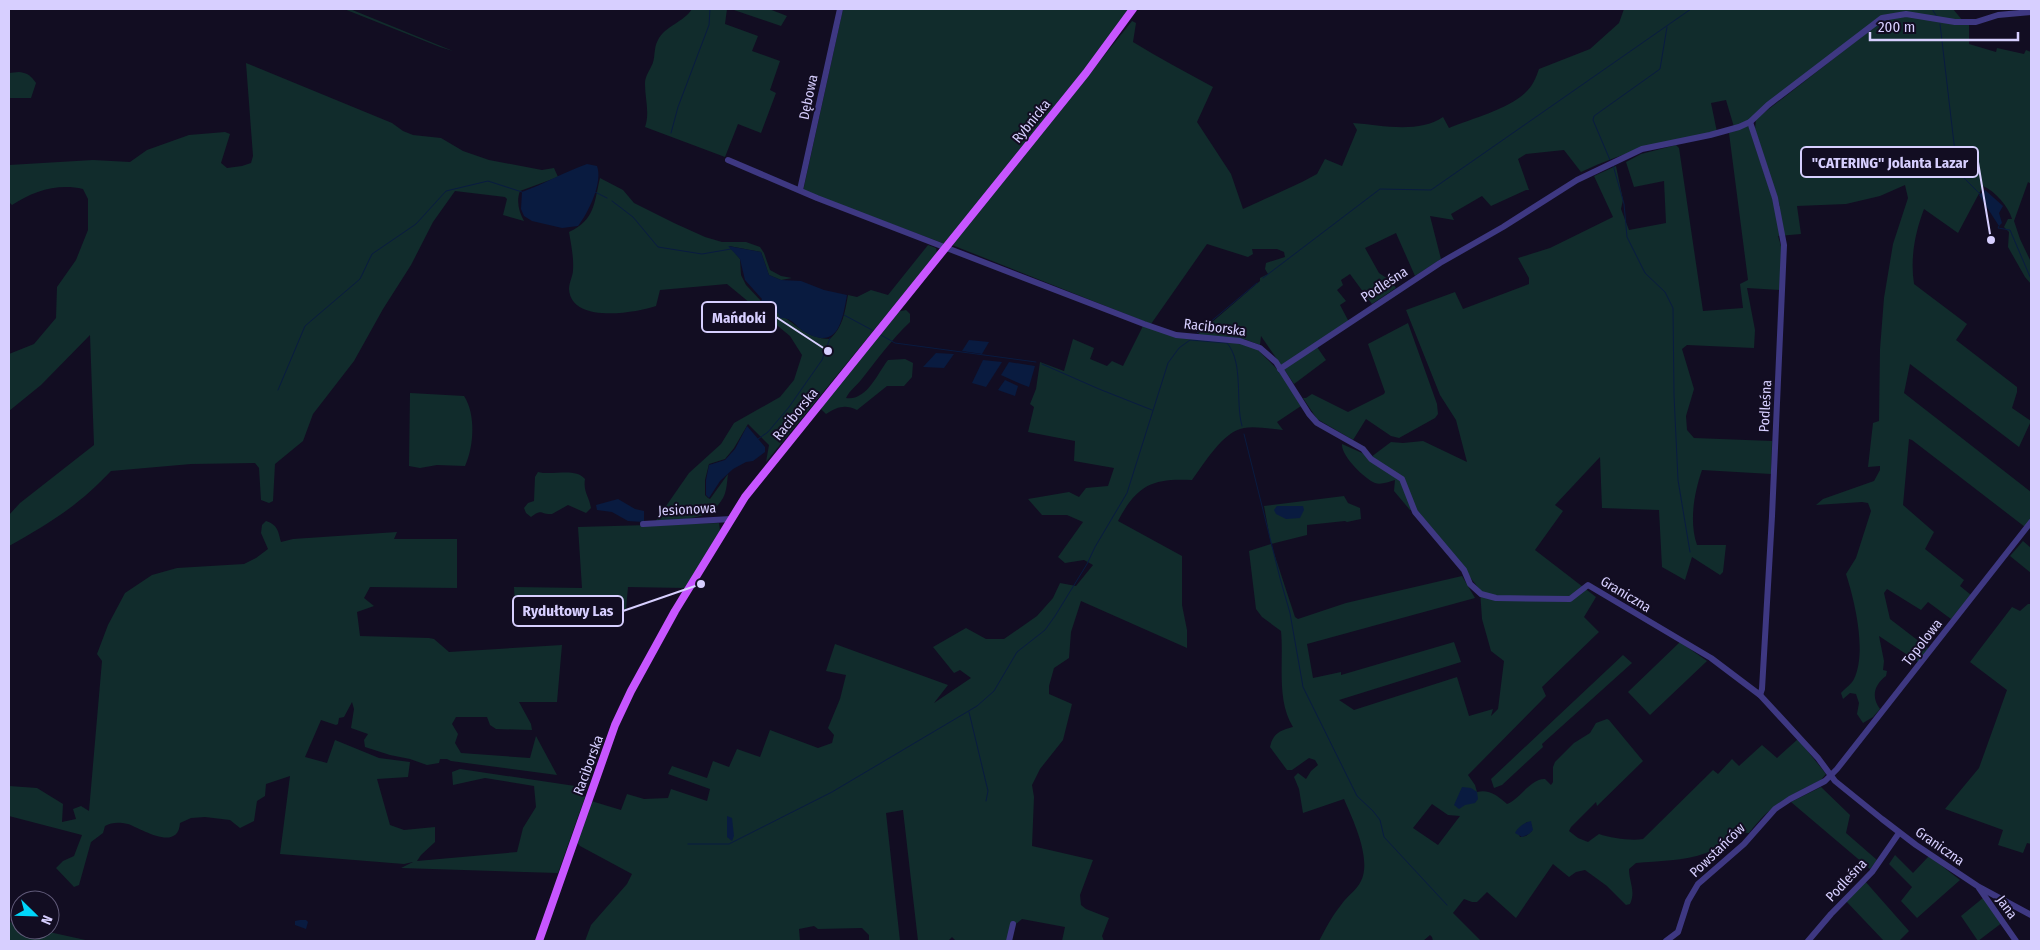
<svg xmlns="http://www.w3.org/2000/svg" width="2040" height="950" font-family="'Fira Sans Condensed',sans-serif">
<rect width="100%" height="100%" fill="#120d22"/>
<g fill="#112c2c" fill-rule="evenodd">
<polygon points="344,9 350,9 453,51 440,47"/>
<path d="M692,9H727L725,24L758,36L752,51L780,61L770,90L776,93L761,133L738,124L725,157L645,127C650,113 645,99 645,84C645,77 648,73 651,67C656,59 653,48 658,40C665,26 684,22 692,9Z"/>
<polygon points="731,9 769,9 787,16 781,26"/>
<polygon points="843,9 1129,9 1084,70 945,244 803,191"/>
<path d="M1624,9H1953L1963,21L1906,14L1876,20L1749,120L1734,127L1726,100L1711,103L1717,132C1668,140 1626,151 1581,172L1564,150L1526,154L1518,159L1529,190H1526L1491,206L1482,196L1451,214L1454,220L1430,216L1441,259L1415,276L1396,233L1365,248L1379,273L1391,281L1396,288L1372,304L1350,274L1341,280L1343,285L1337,290L1346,301L1340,305L1349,322L1317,347L1326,360L1294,384L1261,336L1260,345L1244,339L1197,335L1260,281V278L1268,274L1265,269L1266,263L1285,257L1284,252L1277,249H1252L1253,254L1248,257L1207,244L1151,324L952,245L1132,21L1136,23L1133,42C1159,58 1186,72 1213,87L1197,122L1231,174L1243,209L1302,182L1317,174L1325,159L1342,166L1357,130L1353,123C1381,125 1418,134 1443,117L1449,128C1471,119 1508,109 1525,93C1532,87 1536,78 1539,69L1590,49L1619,23Z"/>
<path d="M1906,16L1969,24V44L1996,52L1997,48L2024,54L2026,50L2031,52V184L2028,182L2014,221L2020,239L2031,262V284L2025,277L2008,247L2009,232L2004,227L2008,219H2012C2008,206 1996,192 1983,186L1958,233L1924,209C1915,233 1910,258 1914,284L1967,324L1956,340L2017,387V392L2012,408L2031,421L2019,447L1910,364L1904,393L2031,492V519L2025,527L1912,440L1909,439L1903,505L1934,532L1925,549L1964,580L1960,586L1971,595L1951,619L1928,602L1921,610L1887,589L1884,593L1890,619L1929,649L1918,662L1879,636L1884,661L1883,670L1887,671L1886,676C1874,685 1871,697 1880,709L1873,717L1863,723L1857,714L1859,703L1856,694L1850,693L1843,699L1841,693C1845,688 1852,684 1854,679C1867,652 1855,602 1846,574L1856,558L1871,511L1868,503L1862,502L1816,505L1823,499L1874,481L1880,470V466L1868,467L1873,423L1879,421L1880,349L1884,298L1893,244L1908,198L1905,185L1880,196L1846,204L1797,206L1801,234L1778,236L1782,249V290L1747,288L1755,330L1754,348L1687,345L1682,349L1694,389L1686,416L1687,430L1694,438L1772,441L1771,474L1702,470C1694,493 1689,522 1697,545H1726L1723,572L1720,575L1692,557L1685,580L1662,567L1659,510L1602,508L1600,457L1555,505L1563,511L1535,550L1596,597L1584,617L1599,632L1542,687L1546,696L1468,775L1475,785L1477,792C1489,789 1498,796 1507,804C1520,799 1531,778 1545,779L1551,785L1553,782V767L1555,762L1574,743L1590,733L1596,723L1607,719L1609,720L1643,761L1597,806L1596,802L1571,827L1569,831L1578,838L1588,842L1599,834C1611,838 1631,841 1643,839L1713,770L1718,774L1732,759L1739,766L1762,745L1777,758L1798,739L1826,774L1821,780C1789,796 1771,804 1749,833C1727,830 1724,846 1706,853C1684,861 1658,861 1636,863L1629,869C1629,882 1636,891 1630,904L1626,905L1607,886L1585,870L1576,872L1569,877L1553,864L1516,918L1487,892L1477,902H1472L1464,899L1453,913L1481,941H1433L1432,937L1430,935L1423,941H1319C1326,928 1332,916 1341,905C1347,896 1357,890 1361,881C1372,859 1353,820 1344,799L1303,813L1299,789L1294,777L1298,773L1306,779L1311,771L1318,765L1315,760L1309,758L1292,770H1287L1270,747C1273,733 1281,730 1293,727C1276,700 1284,662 1281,631L1262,617L1256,609L1249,551L1271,544L1264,506L1344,496L1348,503L1360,508L1361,519L1347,522L1345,521L1307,525V535L1271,544L1295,617L1298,619L1346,603L1462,576L1475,598L1307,644L1313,678L1341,672V675L1454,642L1461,662L1339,700L1354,710L1457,677L1469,716L1493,709L1491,716L1498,709L1504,661L1491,651L1482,619L1480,590L1418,511L1410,510L1394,491L1395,480C1388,482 1381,485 1375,483C1365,479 1341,456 1342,444L1371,457L1391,442L1403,443L1423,441L1467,462L1456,420L1440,395L1406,310L1455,292L1463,309L1529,284V278L1518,258L1550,248L1613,217L1594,176L1616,166L1623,200L1621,209L1629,230L1666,223L1664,181L1634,187L1626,162L1641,154L1676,145L1679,148L1703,311L1743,308L1740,284L1748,280L1729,133L1748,125L1775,206H1780L1755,129L1756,119L1882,21L1897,17ZM1432,804L1448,815L1460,816L1438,845L1413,828ZM1527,822L1532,825V831L1526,836L1520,837L1517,830Z"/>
<path d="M246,63L392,123L403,131L413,135L441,138L463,151L489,160L542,170L554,168L558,177L520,191C516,201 519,212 524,221L503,215L507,199L505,197L455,191L433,222L411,265L383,309L354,361L313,414L303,441L275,464L273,501L269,503L261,500L259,468L255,463L191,464L111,471C78,506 50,523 9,546V515L20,503L94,445L90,335L41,385L9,411V354L34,344L56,318L57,287L76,260L88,230V199L83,189C58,183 33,191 12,205L9,202V165L93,160L130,162L147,150L189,135L225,132L230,134L221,163L227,168L242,166L251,163L253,156Z"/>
<path d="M19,72C28,73 31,76 36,83L31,98H9V73Z"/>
<path d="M600,178L623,190L634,203L674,223L705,237L722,242H746L760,247L764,253L770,270L781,276L792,278L781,280L769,275L761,252L729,246L740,259L741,275L746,285L761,301L758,305C767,314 771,309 780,314C798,326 806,338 830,339C843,327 845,312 848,295L857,297L871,290L888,295L928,245L936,248L937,253L766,462L769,445L748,424L734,448L725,459L709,464L705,480V495L708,498L710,499L728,474C727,481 727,491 723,498C710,522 679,519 655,522L689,473L721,444L734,423L780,397L794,380L802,355L790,336L727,284L660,290L656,306C635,313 571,324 569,289C569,282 573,276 573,270C574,258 571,244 569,232C595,220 594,203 600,178Z"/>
<path d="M906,310L910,314V322C891,340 877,360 861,380C855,387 850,390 846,398C867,401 877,374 888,360L905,359L913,363L912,377L904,386H887L857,410C845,404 837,407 826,414L818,406L892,313Z"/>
<polygon points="1408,323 1437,404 1438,414 1435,418 1399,438 1391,436 1366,419 1353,440 1317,419 1303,398 1306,398 1312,394 1348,412 1384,394 1385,392 1368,344"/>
<path d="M1144,324L1176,335L1252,344L1280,372L1301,406L1277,422L1283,430C1271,429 1255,426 1244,428C1223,431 1204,464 1192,480C1152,478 1137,485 1118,521L1182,556V605L1187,630V648L1081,601L1071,632L1069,658L1054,668L1049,686V694L1072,704L1063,740L1040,769L1032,785L1034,797L1032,846L1093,860L1080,895L1081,905L1086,909L1109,918L1102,936L1104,941H1062L1065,927L1022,919L1016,924H1011L1008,941H956L952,937L949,940L950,941H918L903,810L886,813L900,941H869V935L862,928L818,929L814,926L799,929L800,941H762V940L756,941H585L591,925L627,884L632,874L580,846L574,839L588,800L621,810L627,794L644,799L668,798L671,789L707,801L710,789L668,774L672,766L707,778L713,761L729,767L737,749L760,757L770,730L818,748L832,743L834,735L828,728L840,699L846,675L826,671L835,644L948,685L934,703L971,678L960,670L954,673L933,647L966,628L986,639H1004L1037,616L1053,598L1060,583L1076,586L1093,565L1084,560L1065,563L1058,557L1083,522L1067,515H1042L1028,499L1069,492L1079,497L1086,488L1108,486L1114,468L1074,461L1075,441L1028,432L1034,407L1030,404L1036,389L1040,362L1064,371L1073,339L1094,348L1090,359L1107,366L1112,361L1123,366Z"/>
<path d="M410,393L464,396C476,414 474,447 465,466L437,465L420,468L409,466Z"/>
<path d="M538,472C553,476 575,467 585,479C583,492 589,496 591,508L586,513L568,505L552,514C540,515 543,508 531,517L526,513L524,508L528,503L534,501L535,477Z"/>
<path d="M266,521C278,525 278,531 281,542L293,539L397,532L394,539H457V588L370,587L364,598L374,606L357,612L360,636L429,638L434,639L449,652L562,645L557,702H519L531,724L532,730L496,729L490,725L487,717H456L452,724L458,734L455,743L461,753L530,758L536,736L557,775L451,761L447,759H440L439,763L427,765L410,759L390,755L365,747L364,740L368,734L351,728L354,709L352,702L344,717L339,718L338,724L336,725L321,720L305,757L327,763L335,740L379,758L410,762L408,777L377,779L390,825L404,830L435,827V842L421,855L417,861L517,852L523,828L536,807L534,786L485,778L453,785L452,772L460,769L575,786L585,797L558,873L401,868L413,862L404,864L280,854L290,776L266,784L265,796L257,801L254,821L240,828L230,820L205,817L191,818L180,823C178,853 140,828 128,824C119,822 112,822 105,826L103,833L91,842L79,885L74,887L56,868L63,861L74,856L82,835L9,816V786L37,788L63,804L62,822L76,819L73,809L81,806L89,811L102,661L97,654L108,625L125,593L152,575L177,568L244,564L256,558L268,549L261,533L262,525Z"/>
<polygon points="719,523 720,531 686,588 628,587 626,609 515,608 514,587 582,588 578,527"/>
<polygon points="2023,541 2031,548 2031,573 2010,556"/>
<polygon points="2028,604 2031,604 2031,844 2027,843 2023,853 1998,845 2003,830 1945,809 1979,768 2007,690 1970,662 2012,607 2020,611"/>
<polygon points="1680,642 1707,661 1650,715 1628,692"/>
<polygon points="1623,655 1632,663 1542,744 1543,747 1502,785 1494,788 1491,779"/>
<polygon points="1821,787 1850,815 1846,833 1877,860 1870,869 1791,802"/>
<polygon points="1895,855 1913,873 1929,856 1960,880 1917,918 1901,901 1912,887 1889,864"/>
<polygon points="1864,880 1909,931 1899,941 1884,941 1845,900"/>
<polygon points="1983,898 2003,922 1978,941 1961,916"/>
<polygon points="9,922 20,925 20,930 40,930 90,941 9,941"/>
</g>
<g fill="#091b40">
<path d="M587,164L597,166C603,182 589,212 578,226L562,228L532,221L524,216L521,209L522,192C544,184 564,172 587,164Z"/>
<polygon points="1985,190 2003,206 1999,213 2002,223 1999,226 1979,195"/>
<path d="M728,246L761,252L769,275L781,280L801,281L824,290L847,295C842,322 838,352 803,331C795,325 791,317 780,318L778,313L765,311L759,305L762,299L745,280L740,259Z"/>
<polygon points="969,340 989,342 982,354 962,351"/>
<polygon points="936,353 954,354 944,368 923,367"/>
<polygon points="983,360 1002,362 986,387 972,383"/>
<polygon points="1009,362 1035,366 1029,387 1021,384 1001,375"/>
<polygon points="1005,380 1018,386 1015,396 998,390"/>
<polygon points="747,426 765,447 765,452 753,461 746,462 733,469 720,481 709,498 706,495 706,480 709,465 725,460 735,449"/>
<polygon points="618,499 635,509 644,511 644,522 628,521 612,512 597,510 596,505"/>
<polygon points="1277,506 1303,506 1304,510 1300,518 1286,519 1276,514 1274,510"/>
<polygon points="1462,787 1471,788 1477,792 1478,799 1475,803 1465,805 1459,809 1454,805"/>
<polygon points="727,816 732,818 734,836 732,841 727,837"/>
<path d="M1531,821L1533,830L1529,834L1522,837L1515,833C1517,828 1525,822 1531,821Z"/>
<polygon points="300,920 306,920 308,922 306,929 295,925 295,921"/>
</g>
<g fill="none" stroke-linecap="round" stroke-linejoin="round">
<g stroke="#091b40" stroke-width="1">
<polyline points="1932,9 1937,17"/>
<polyline points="1940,24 1957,169 1960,174 1980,194"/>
<polyline points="671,133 678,107 709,25 710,9"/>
<polyline points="1610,160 1593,120 1594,116 1660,69 1667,27"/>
<polyline points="1613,165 1624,204 1627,237 1645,273 1665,292 1673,308 1674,395 1678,480 1690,552"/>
<polyline points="595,192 607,198"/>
<polyline points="612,201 633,217 658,247 702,254 731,249"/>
<polyline points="1999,226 1998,228 2010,230 2031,279"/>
<polyline points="1263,278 1380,189 1431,190 1691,9"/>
<polyline points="844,315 872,330"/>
<polyline points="1197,333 1257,283"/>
<polyline points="881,335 895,343 1036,362"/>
<polyline points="1042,364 1099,389 1152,410"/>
<polyline points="278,390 305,326 360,279 372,254 416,224 446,191 488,181 522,192"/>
<polyline points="1244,434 1280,578 1290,613 1303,687 1357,796 1373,811 1380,820 1384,837 1447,905"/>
<polyline points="758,439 768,432 789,407 822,360 830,338"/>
<polyline points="969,712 988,791 986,801"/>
<path d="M688,844H729L832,792L977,706L994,691L1017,652L1045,630L1055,616L1087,564L1095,547L1127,493L1168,363L1179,348L1190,340L1227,343C1244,363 1235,401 1242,426"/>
</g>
<g stroke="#3e3882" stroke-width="6">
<polyline points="1750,122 1775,198 1784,245 1772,516 1762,689 1760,695"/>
<polyline points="728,160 817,198 1144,324 1176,335 1240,341 1260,348 1276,362 1309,414 1317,423 1363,449 1371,459 1402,479 1415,512 1464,570 1470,584 1481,594 1496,598 1570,599 1588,585 1711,658 1760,695 1818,758 1835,781 1882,819 1916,845 1979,887 2031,915"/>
<polyline points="800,190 840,9"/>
<polyline points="1280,369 1440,263 1503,227 1577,180 1642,149 1710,135 1739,127 1750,122 1768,105 1882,18 1906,14 1955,22 1976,22 1998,15 2031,12"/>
<polyline points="643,524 731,519"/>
<polyline points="1979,888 2016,941"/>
<polyline points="1009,941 1013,924"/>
<polyline points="1666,941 1678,932 1688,901 1698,884 1744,844 1775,809 1790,799 1825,781 1837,769 2031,522"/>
<polyline points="1808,941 1831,914 1872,872 1899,833"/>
</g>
<polyline stroke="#c756ff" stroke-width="8" points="539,941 615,725 631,691 675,611 745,497 1086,73 1133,9"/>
</g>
<g text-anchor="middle" stroke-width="4" stroke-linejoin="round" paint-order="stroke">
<g font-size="14" fill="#d7cfff" stroke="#120d22">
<text transform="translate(808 97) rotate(-78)" y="5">Dębowa</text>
<text transform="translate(1031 121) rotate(-51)" y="5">Rybnicka</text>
<text transform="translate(1384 284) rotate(-33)" y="5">Podleśna</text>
<text transform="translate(1215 327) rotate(7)" y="5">Raciborska</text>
<text transform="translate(1765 406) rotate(-87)" y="5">Podleśna</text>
<text transform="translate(795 414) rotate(-51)" y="5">Raciborska</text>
<text transform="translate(687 509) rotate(-3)" y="5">Jesionowa</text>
<text transform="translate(1626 594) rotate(31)" y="5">Graniczna</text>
<text transform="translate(1922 642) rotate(-52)" y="5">Topolowa</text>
<text transform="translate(588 765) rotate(-70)" y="5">Raciborska</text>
<text transform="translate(1940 846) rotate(35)" y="5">Graniczna</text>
<text transform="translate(1717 850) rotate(-44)" y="5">Powstańców</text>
<text transform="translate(1846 880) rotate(-47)" y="5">Podleśna</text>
<text transform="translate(2007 907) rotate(54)" y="5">Jana</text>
</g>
</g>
<path fill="none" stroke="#d7cfff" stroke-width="2" d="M1991 240L1978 162M828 351L776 317M701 584L623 611"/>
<g fill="#d7cfff" stroke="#120d22" stroke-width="2">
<circle cx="1991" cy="240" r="5"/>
<circle cx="828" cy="351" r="5"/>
<circle cx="701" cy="584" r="5"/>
</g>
<g fill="#120d22" stroke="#d7cfff" stroke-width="2">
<rect x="1801" y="147" width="177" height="30" rx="5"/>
<rect x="702" y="302" width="74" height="30" rx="5"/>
<rect x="513" y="596" width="110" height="30" rx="5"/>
</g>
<g font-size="15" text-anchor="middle" font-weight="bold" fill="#d7cfff">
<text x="1890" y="168">"CATERING" Jolanta Lazar</text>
<text x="739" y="323">Mańdoki</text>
<text x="568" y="616">Rydułtowy Las</text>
</g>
<rect width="2040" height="950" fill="none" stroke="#d7cfff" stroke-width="20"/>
<g transform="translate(35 915) rotate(113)"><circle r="24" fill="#120d22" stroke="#615b7a"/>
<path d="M0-4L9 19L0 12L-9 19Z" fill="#00d6fa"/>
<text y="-8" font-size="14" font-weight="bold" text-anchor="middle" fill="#d7cfff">N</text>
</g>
<path d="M1870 32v8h148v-8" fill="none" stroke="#d7cfff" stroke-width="2.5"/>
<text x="1878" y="32" font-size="15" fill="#d7cfff" stroke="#120d22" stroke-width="4" paint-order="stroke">200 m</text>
</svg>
